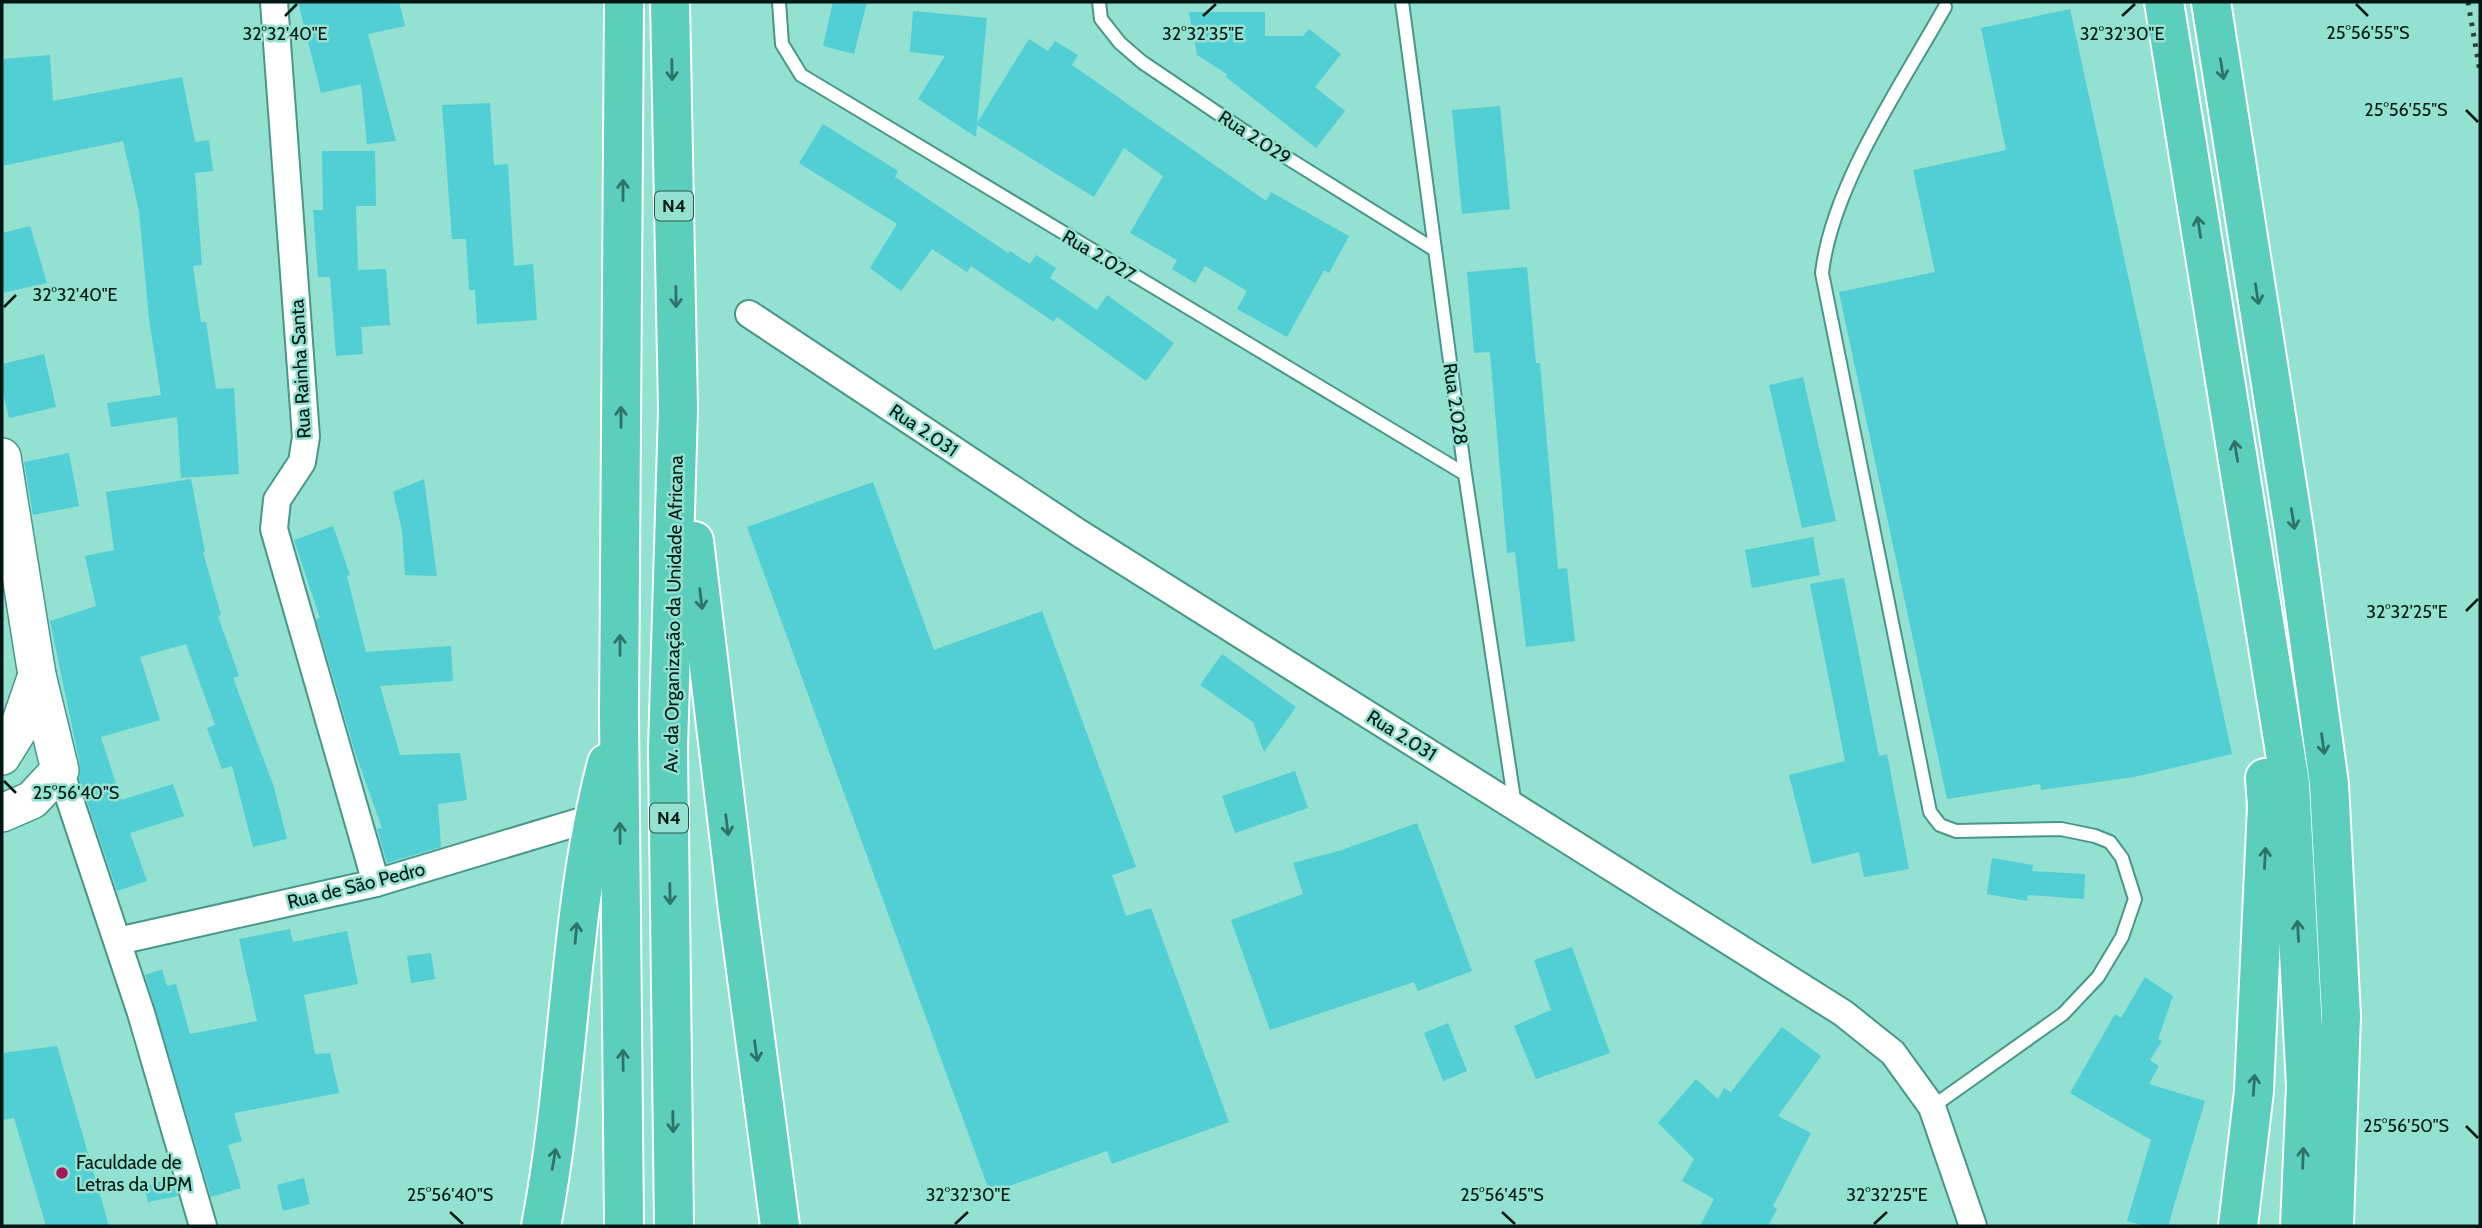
<svg xmlns="http://www.w3.org/2000/svg" width="2482" height="1228" font-family="Cabin,sans-serif">
<rect width="100%" height="100%" fill="#92e1d1"/>
<g fill="#52ced5">
<polygon points="298,2 399,2 405,26 368,34 396,141 367,144 361,84 321,93"/>
<polygon points="833,2 867,2 854,54 823,46"/>
<polygon points="2070,9 2232,754 2134,777 2041,790 2040,784 1947,799 1839,292 1935,272 1913,170 2006,150 1981,28"/>
<polygon points="913,11 987,18 977,123 1029,39 1048,51 1055,41 1078,55 1072,65 1266,201 1271,192 1349,236 1329,273 1324,270 1287,337 1237,309 1247,291 1205,266 1195,283 1172,269 1177,260 1130,233 1163,176 1124,148 1094,197 977,125 976,137 918,99 945,56 910,52"/>
<polygon points="1189,12 1265,12 1265,36 1303,36 1309,29 1341,54 1315,87 1345,111 1316,148 1226,77 1227,74 1197,55"/>
<polygon points="50,55 53,101 182,77 195,142 209,140 213,171 195,173 202,265 193,266 201,322 206,322 216,389 234,388 239,474 181,478 177,417 111,427 107,403 161,395 149,319 139,211 123,141 2,166 2,59"/>
<polygon points="490,103 494,165 508,164 514,266 533,264 537,320 477,324 475,290 469,290 466,239 452,239 442,105"/>
<polygon points="1500,106 1510,209 1462,214 1452,110"/>
<polygon points="823,124 898,171 895,177 1008,253 1010,251 1030,264 1036,255 1056,268 1050,278 1097,310 1107,295 1174,343 1146,381 1057,317 1054,322 971,266 967,272 932,249 901,291 870,268 897,224 799,163"/>
<polygon points="322,151 375,151 376,206 356,206 358,270 386,269 390,325 361,327 363,354 336,356 330,277 318,277 313,210 323,210"/>
<polygon points="30,226 47,283 2,293 2,233"/>
<polygon points="1527,267 1536,363 1540,363 1558,569 1567,568 1575,641 1526,647 1515,552 1507,553 1490,352 1474,353 1467,272"/>
<polygon points="44,354 56,407 9,418 2,389 2,364"/>
<polygon points="1803,377 1836,521 1802,528 1769,385"/>
<polygon points="69,453 79,506 33,515 24,462"/>
<polygon points="191,479 205,552 203,552 221,615 218,616 239,676 233,678 274,787 287,839 253,847 232,766 222,769 207,728 215,725 186,644 140,657 160,720 101,737 121,800 173,784 184,816 130,833 147,881 117,891 79,778 80,765 50,621 96,606 85,556 114,550 106,492"/>
<polygon points="424,479 437,576 405,575 402,530 393,492"/>
<polygon points="873,482 934,650 1042,611 1136,867 1112,875 1126,916 1151,908 1229,1122 1112,1164 1107,1151 990,1193 747,527"/>
<polygon points="333,526 350,575 347,576 366,652 451,646 453,681 380,686 400,755 460,753 467,800 438,804 441,847 387,863 377,829 382,828 355,752 316,619 320,618 294,540"/>
<polygon points="1813,537 1820,575 1752,588 1745,550"/>
<polygon points="1844,578 1879,756 1887,754 1909,869 1864,877 1859,852 1812,864 1789,775 1845,761 1810,584"/>
<polygon points="1222,654 1296,707 1264,752 1253,722 1200,685"/>
<polygon points="1295,771 1308,808 1235,833 1222,796"/>
<polygon points="1417,823 1472,971 1418,991 1414,982 1270,1030 1231,920 1303,894 1293,863 1342,850"/>
<polygon points="1992,858 2033,865 2032,871 2085,874 2084,899 2028,895 2027,901 1987,894"/>
<polygon points="290,929 293,942 347,931 358,984 304,995 315,1054 330,1053 339,1093 234,1113 242,1141 228,1145 241,1188 211,1197 145,975 162,969 167,986 176,984 190,1034 257,1021 239,939"/>
<polygon points="1572,947 1610,1053 1536,1079 1514,1026 1551,1010 1534,960"/>
<polygon points="431,953 435,979 411,983 407,956"/>
<polygon points="2145,977 2173,996 2158,1039 2162,1041 2150,1060 2159,1066 2149,1084 2205,1101 2168,1226 2145,1226 2127,1221 2151,1140 2070,1093 2115,1014 2121,1018"/>
<polygon points="1448,1023 1467,1071 1443,1081 1424,1033"/>
<polygon points="1782,1027 1821,1056 1778,1116 1811,1133 1773,1206 1777,1209 1768,1226 1700,1226 1714,1199 1682,1181 1694,1159 1658,1123 1696,1079 1718,1099 1724,1088 1731,1092"/>
<polygon points="57,1046 109,1226 46,1226 14,1118 2,1120 2,1053"/>
<polygon points="172,1177 178,1196 148,1202 144,1187"/>
<polygon points="304,1178 310,1204 283,1211 277,1185"/>
</g>
<g fill="none" stroke-linecap="round" stroke-linejoin="round">
<g stroke="#489789" stroke-width="16">
<g id="service">
<polyline points="779,2 782,44 801,75 1465,474"/>
<polyline points="1099,2 1101,19 1120,43 1142,62 1241,129 1435,250"/>
<polyline points="1402,2 1465,474 1515,806"/>
<path d="M1932,1107L2063,1014L2098,977L2122,937L2135,899L2122,858L2110,842L2095,836L2061,829L1956,831L1940,825L1930,812L1822,273C1832,185 1902,84 1945,7"/>
</g>
</g>
<g stroke="#489789" stroke-width="30">
<g id="minor">
<polyline points="274,2 306,437 302,462 277,500 274,529 376,883"/>
<polyline points="749,314 1079,533 1843,1013 1893,1053 1932,1107 1973,1226"/>
<polyline points="60,770 141,1013 203,1226"/>
<polyline points="118,941 376,883 592,818"/>
</g>
</g>
<g stroke="#489789" stroke-width="40">
<g id="secondary">
<polyline points="2,457 37,675 60,770 32,800 2,813"/>
<polyline points="2,756 18,730 37,675"/>
</g>
</g>
<g stroke="#fff" stroke-width="42">
<g id="trunk">
<polyline points="624,2 619,713 624,1226"/>
<polyline points="670,2 678,410 668,749 674,1226"/>
<polyline points="2164,2 2290,783 2306,1086 2300,1226"/>
<polyline points="2211,2 2294,530 2329,784 2341,1016 2334,1226"/>
<polyline points="694,541 738,910 780,1226"/>
<path d="M541,1226C571,1071 567,916 607,763"/>
<polyline points="2238,1226 2254,1091 2267,806 2265,778"/>
</g>
</g>
<use href="#service" stroke="#fff" stroke-width="12"/>
<use href="#minor" stroke="#fff" stroke-width="26"/>
<use href="#secondary" stroke="#fff" stroke-width="37"/>
<use href="#trunk" stroke="#5ccebc" stroke-width="38"/>
<polyline stroke="#234740" stroke-width="5" stroke-dasharray="3.5 7" stroke-linecap="butt" points="2468,2 2480,72"/>
</g>
<defs><path id="oneway-shaft" d="M-6 0H5M1.5-3L5.5 0L1.5 3" fill="none" stroke-width="1.6" stroke-linecap="round" stroke-linejoin="round" transform="scale(1.75)"/></defs>
<g stroke="#2e7268">
<use href="#oneway-shaft" transform="translate(2222 69) rotate(81)"/>
<use href="#oneway-shaft" transform="translate(672 70) rotate(89)"/>
<use href="#oneway-shaft" transform="translate(623 190) rotate(-90)"/>
<use href="#oneway-shaft" transform="translate(2199 227) rotate(-99)"/>
<use href="#oneway-shaft" transform="translate(2257 294) rotate(81)"/>
<use href="#oneway-shaft" transform="translate(676 297) rotate(89)"/>
<use href="#oneway-shaft" transform="translate(621 417) rotate(-90)"/>
<use href="#oneway-shaft" transform="translate(2236 451) rotate(-99)"/>
<use href="#oneway-shaft" transform="translate(2293 519) rotate(81)"/>
<use href="#oneway-shaft" transform="translate(701 599) rotate(83)"/>
<use href="#oneway-shaft" transform="translate(620 645) rotate(-90)"/>
<use href="#oneway-shaft" transform="translate(2323 744) rotate(82)"/>
<use href="#oneway-shaft" transform="translate(727 825) rotate(83)"/>
<use href="#oneway-shaft" transform="translate(620 833) rotate(-91)"/>
<use href="#oneway-shaft" transform="translate(2265 858) rotate(-87)"/>
<use href="#oneway-shaft" transform="translate(670 894) rotate(89)"/>
<use href="#oneway-shaft" transform="translate(2298 931) rotate(-93)"/>
<use href="#oneway-shaft" transform="translate(576 933) rotate(-85)"/>
<use href="#oneway-shaft" transform="translate(756 1051) rotate(82)"/>
<use href="#oneway-shaft" transform="translate(623 1060) rotate(-91)"/>
<use href="#oneway-shaft" transform="translate(2254 1085) rotate(-86)"/>
<use href="#oneway-shaft" transform="translate(673 1122) rotate(89)"/>
<use href="#oneway-shaft" transform="translate(2303 1158) rotate(-88)"/>
<use href="#oneway-shaft" transform="translate(554 1159) rotate(-80)"/>
</g>
<path fill="none" stroke="#011713" stroke-width="2.5" d="M2356,4L2368,16M285,16L297,4M1203,16L1216,4M2122,16L2135,4M2466,110L2478,122M4,307L16,295M2466,611L2478,599M4,781L16,793M2466,1126L2478,1138M450,1212L463,1224M1502,1212L1515,1224M955,1224L968,1212M1874,1224L1887,1212"/>
<circle fill="#a61859" stroke="#92e1d1" stroke-width="2.5" cx="62" cy="1173" r="7"/>
<g text-anchor="middle" stroke-width="5" stroke-linejoin="round" paint-order="stroke">
<g fill="#92e1d1" stroke="#2c544c" stroke-width="2">
<rect x="655" y="191.5" width="38" height="29" rx="5"/>
<rect x="650" y="803.5" width="38" height="29" rx="5"/>
</g>
<g font-size="18" font-weight="bold" fill="#011713">
<text x="674" y="212">N4</text>
<text x="669" y="824">N4</text>
</g>
<g font-size="19" fill="#011713" stroke="#92e1d1">
<text transform="translate(1255 137) rotate(33)" y="7">Rua 2.029</text>
<text transform="translate(1099 255) rotate(31)" y="7">Rua 2.027</text>
<text transform="translate(300 369) rotate(-93)" y="7">Rua Rainha Santa</text>
<text transform="translate(1456 404) rotate(82)" y="7">Rua 2.028</text>
<text transform="translate(924 430) rotate(34)" y="7">Rua 2.031</text>
<text transform="translate(673 614) rotate(-89)" y="7">Av. da Organização da Unidade Africana</text>
<text transform="translate(1402 735) rotate(32)" y="7">Rua 2.031</text>
<text transform="translate(356 885) rotate(-14)" y="7">Rua de São Pedro</text>
</g>
<g font-size="19" fill="#011713" stroke="#92e1d1" text-anchor="start">
<text x="76" y="1169">Faculdade de<tspan x="76" dy="22">Letras da UPM</tspan></text>
</g>
</g>
<g font-size="18" text-anchor="middle" fill="#011713" stroke="#92e1d1" stroke-width="5" stroke-linejoin="round" paint-order="stroke">
<text x="2368" y="39">25°56'55"S</text>
<text x="1203" y="40">32°32'35"E</text>
<text x="285" y="40">32°32'40"E</text>
<text x="2122" y="40">32°32'30"E</text>
<text x="2406" y="116">25°56'55"S</text>
<text x="75" y="301">32°32'40"E</text>
<text x="2407" y="618">32°32'25"E</text>
<text x="76" y="799">25°56'40"S</text>
<text x="2406" y="1132">25°56'50"S</text>
<text x="968" y="1201">32°32'30"E</text>
<text x="1887" y="1201">32°32'25"E</text>
<text x="450" y="1201">25°56'40"S</text>
<text x="1502" y="1201">25°56'45"S</text>
</g>
<rect width="2482" height="1228" fill="none" stroke="#011713" stroke-width="7"/>
</svg>
